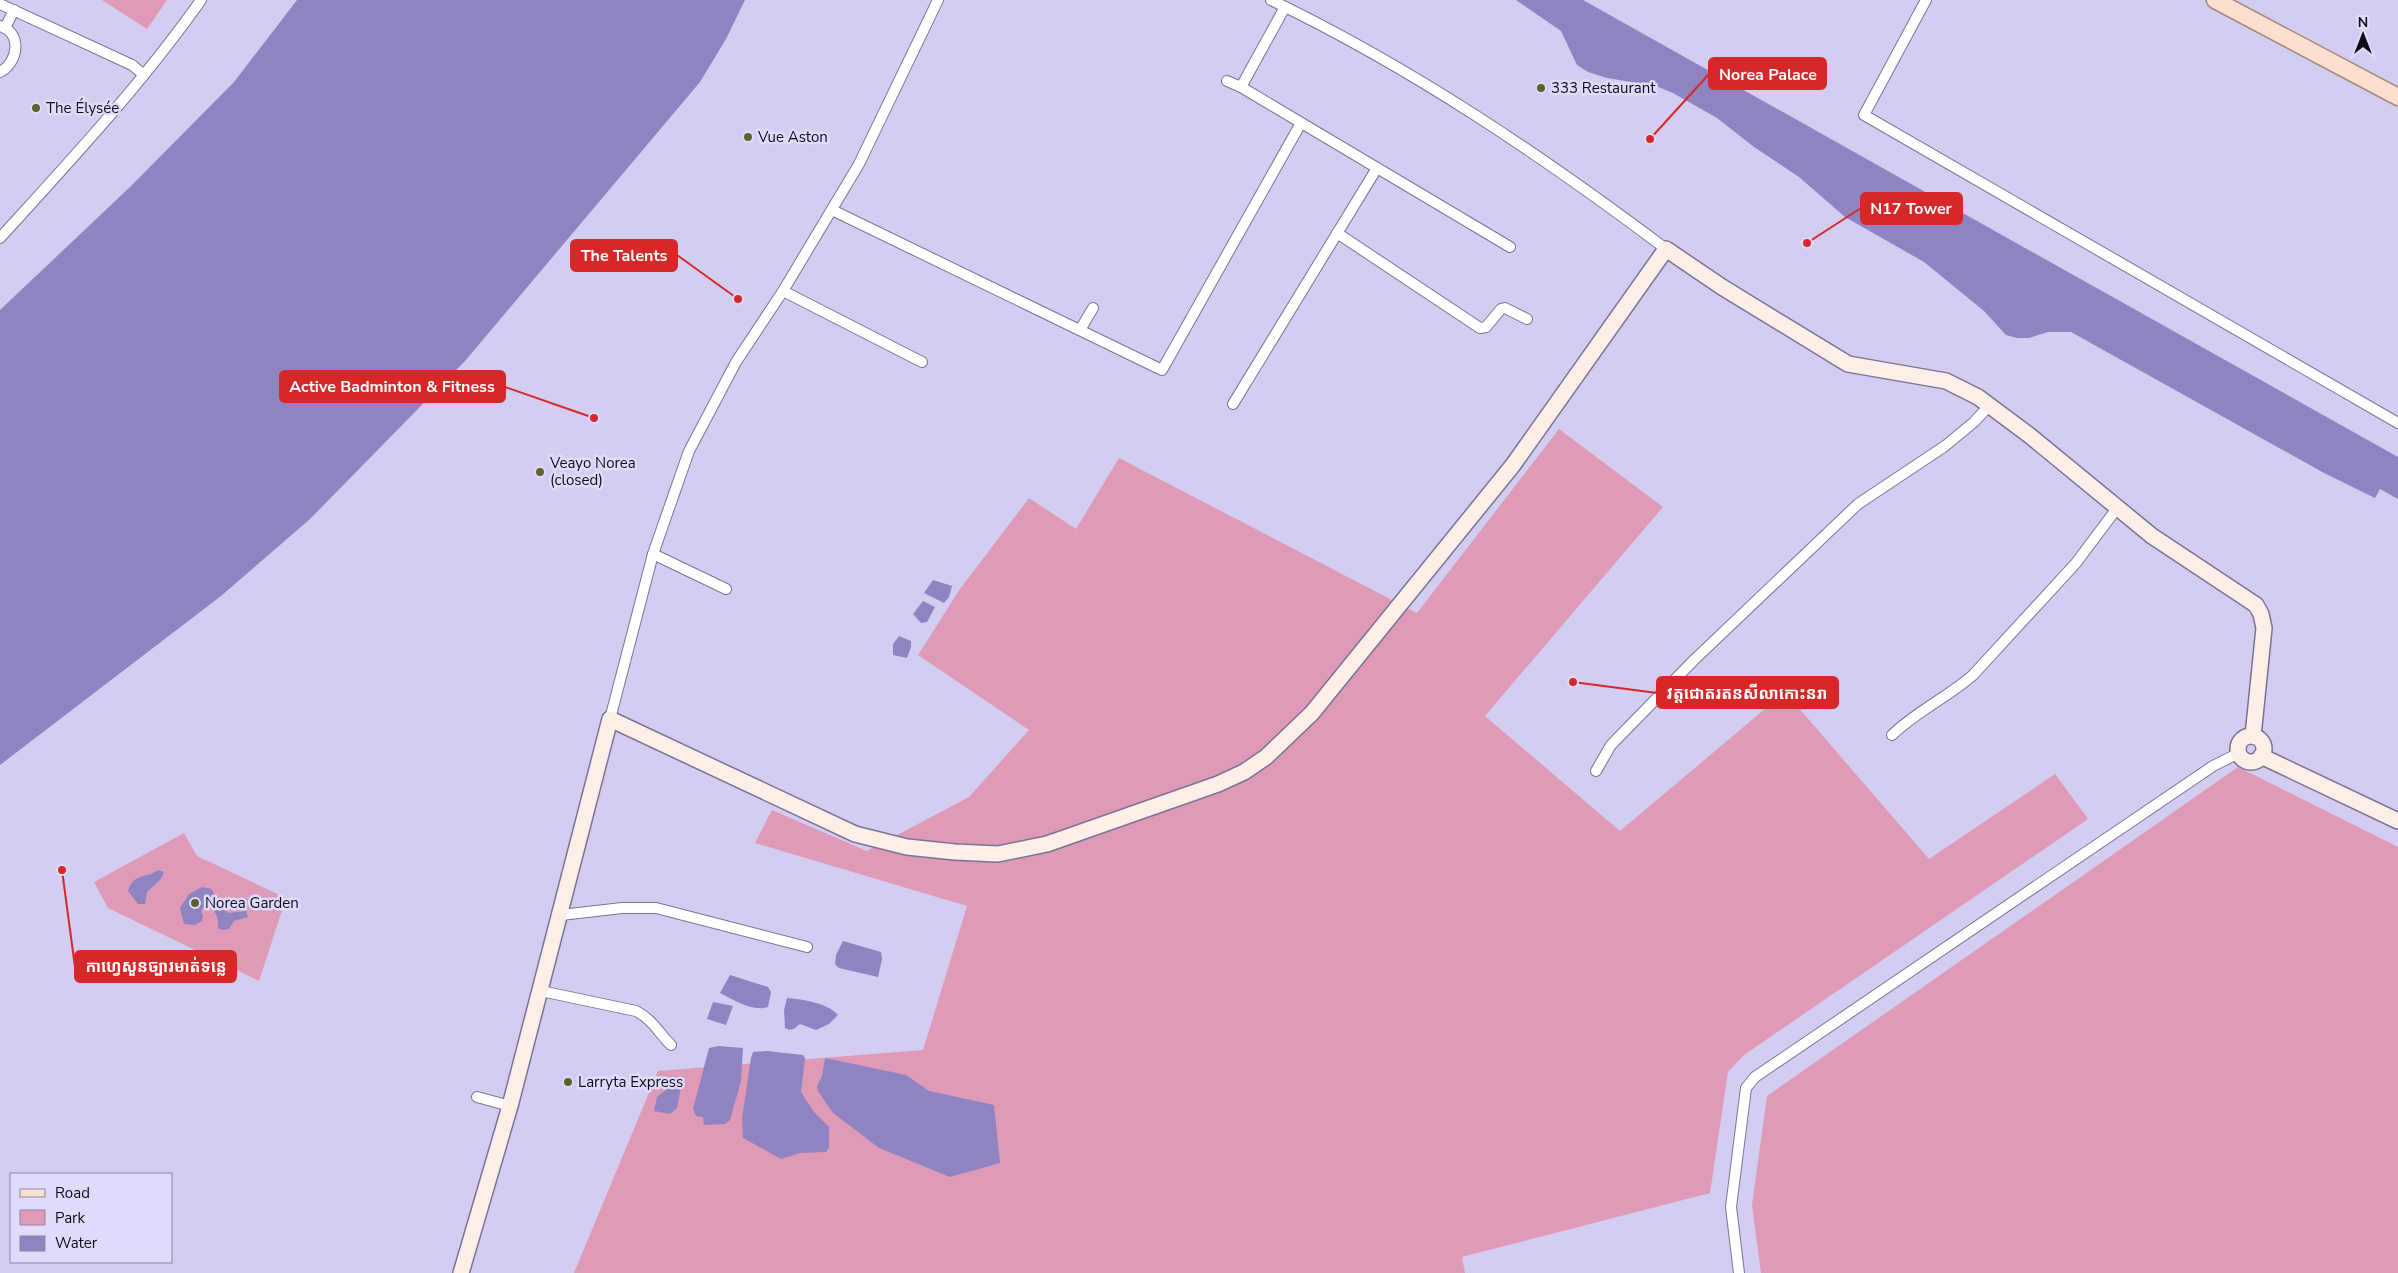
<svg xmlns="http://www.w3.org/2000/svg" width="2398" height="1273" font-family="'Nunito Sans','Noto Sans Khmer',sans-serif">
<rect width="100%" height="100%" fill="#d3cdf2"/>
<g fill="#df9ab7">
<polygon points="102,0 167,0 147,29"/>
<polygon points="1559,429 1663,507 1485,716 1620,831 1785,692 1929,859 2055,774 2088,819 1744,1055 1728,1072 1710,1193 1462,1257 1465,1273 574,1273 658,1071 923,1050 967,906 755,843 772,810 867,851 969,797 1029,730 918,655 960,589 1029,498 1076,529 1119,458 1417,613"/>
<polygon points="2238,767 2398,847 2398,1273 1761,1273 1752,1205 1767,1096"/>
<polygon points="184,833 197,856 286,898 259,981 108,908 94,882"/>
</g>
<g fill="#8f84c1">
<polygon points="297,0 745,0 726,39 700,82 465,361 310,519 221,596 0,765 0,310 131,186 234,82"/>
<polygon points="1516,0 1583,0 2398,457 2398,499 2380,489 2375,498 2324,473 2071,332 2048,332 2029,338 2017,338 2006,335 1984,311 1924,262 1845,217 1799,177 1754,147 1717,118 1673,93 1656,86 1607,78 1588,72 1577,65 1561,31"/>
<polygon points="933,580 952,586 949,597 944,603 924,593"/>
<polygon points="923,601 935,607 927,622 921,623 913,614"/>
<polygon points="899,636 911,641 911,647 907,658 893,655 893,644"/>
<path d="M158,870L164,872L161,879L147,892L145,904H138L128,891C134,872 146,879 158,870Z"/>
<path d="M202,887L211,889L228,913L246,911L248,917L234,921L229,929L222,930L218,928C219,917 215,909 206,904L201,911L203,916L202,921L195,925L184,924L180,908L189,894Z"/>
<polygon points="843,941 881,952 882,959 878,977 839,968 835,964 836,955"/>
<path d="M730,975L768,987L771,992L768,1007C753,1012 733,1000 720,993Z"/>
<path d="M787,998C802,999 828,1003 838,1015L829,1024L816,1030L800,1024C795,1028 792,1032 785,1028L784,1010Z"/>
<polygon points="713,1002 733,1006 726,1025 707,1019"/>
<polygon points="719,1046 743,1048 741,1081 730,1120 725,1124 704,1125 703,1117 696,1116 693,1109 709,1048"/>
<polygon points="767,1051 803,1055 805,1058 801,1092 814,1112 829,1127 829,1147 826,1152 800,1153 781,1159 743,1138 742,1118 751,1058 753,1052"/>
<polygon points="825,1058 906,1075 929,1091 994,1105 1000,1163 950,1177 879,1148 833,1113 818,1091 817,1086 822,1076"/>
<polygon points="670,1076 683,1077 677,1108 670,1114 654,1111 657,1097 666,1090 666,1081"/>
</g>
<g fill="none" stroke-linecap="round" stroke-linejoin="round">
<g stroke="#797496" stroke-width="12">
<g id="street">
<path d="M1271,0C1412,68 1541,155 1666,249"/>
<polyline points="1926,0 1864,115 2398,423"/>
<polyline points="0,4 132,65 144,75"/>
<path d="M0,26C23,33 18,63 0,72"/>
<polyline points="5,28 14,10"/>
<polyline points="1227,81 1241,87 1285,7"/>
<polyline points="1241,87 1510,247"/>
<polyline points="832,210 1162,370 1301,123"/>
<polyline points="1337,233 1480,328 1486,327 1501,309 1505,308 1527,319"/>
<path d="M0,238C70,161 141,85 201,0"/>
<polyline points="783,291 922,362"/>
<polyline points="1080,330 1093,308"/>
<polyline points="1233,404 1377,168"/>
<polyline points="653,554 726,589"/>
<polyline points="610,719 653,554 689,451 736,362 783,291 859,164 938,0"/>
<path d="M1892,735C1917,711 1948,697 1973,675L2076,563L2118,507"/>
<polyline points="1596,771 1611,745 1694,660 1858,504 1945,446 1974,422 1989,406"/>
<polyline points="561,915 622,908 656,908 807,947"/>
<path d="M541,991L636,1011C652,1019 658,1032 671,1045"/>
<polyline points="477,1097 510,1106"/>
<polyline points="1739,1273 1731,1207 1746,1088 1755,1077 2213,766 2239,753"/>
</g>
</g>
<g stroke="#797496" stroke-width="18">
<g id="secondary">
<circle cx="2251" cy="749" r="13"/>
<polyline points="2261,756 2398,821"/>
<polyline points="461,1273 510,1106 610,719 855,834 907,847 955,852 998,854 1047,844 1218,784 1244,772 1266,757 1312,713 1513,465 1666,249 1722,287 1848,364 1946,381 1978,397 2029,435 2152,536 2256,605 2261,614 2264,628 2253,736"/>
</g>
</g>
<g stroke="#a6887c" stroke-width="19">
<polyline id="primary" points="2215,0 2398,97"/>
</g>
<use href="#street" stroke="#fff" stroke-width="10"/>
<use href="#secondary" stroke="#fdefe8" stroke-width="15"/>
<use href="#primary" stroke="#fbe0d0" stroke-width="16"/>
</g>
<g fill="#5e612e" stroke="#e0dbfa" stroke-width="2">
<circle cx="1541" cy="88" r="5"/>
<circle cx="36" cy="108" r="5"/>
<circle cx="748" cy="137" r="5"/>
<circle cx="540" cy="472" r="5"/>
<circle cx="195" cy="903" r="5"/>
<circle cx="568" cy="1082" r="5"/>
</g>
<g text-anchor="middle" stroke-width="5" stroke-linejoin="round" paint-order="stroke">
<g font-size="15" fill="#0f0c19" stroke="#e0dbfa" text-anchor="start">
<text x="1551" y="93">333 Restaurant</text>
<text x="46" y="113">The Élysée</text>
<text x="758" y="142">Vue Aston</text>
<text x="550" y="468">Veayo Norea<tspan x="550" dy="17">(closed)</tspan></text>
<text x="205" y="908">Norea Garden</text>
<text x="578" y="1087">Larryta Express</text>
</g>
</g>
<path fill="none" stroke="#d62828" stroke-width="2" d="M1650 139L1709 74M1807 243L1861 208M738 299L677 255M594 418L505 387M1573 682L1657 693M62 870L75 967"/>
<g fill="#d62828" stroke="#e0dbfa" stroke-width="2">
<circle cx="1650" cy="139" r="5"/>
<circle cx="1807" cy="243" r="5"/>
<circle cx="738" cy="299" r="5"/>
<circle cx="594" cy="418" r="5"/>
<circle cx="1573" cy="682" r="5"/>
<circle cx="62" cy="870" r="5"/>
</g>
<g fill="#d62828" stroke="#d62828" stroke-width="2">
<rect x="1709" y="58" width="117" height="31" rx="5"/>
<rect x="1861" y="193" width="101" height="31" rx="5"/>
<rect x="571" y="240" width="106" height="31" rx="5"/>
<rect x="280" y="371" width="225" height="31" rx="5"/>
<rect x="1657" y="677" width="181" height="31" rx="5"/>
<rect x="75" y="951" width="161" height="31" rx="5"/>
</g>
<g font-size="16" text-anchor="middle" font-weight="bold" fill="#fff">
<text x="1768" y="80">Norea Palace</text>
<text x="1911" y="214">N17 Tower</text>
<text x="624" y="261">The Talents</text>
<text x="392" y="392">Active Badminton &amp; Fitness</text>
<text x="1747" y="699">វត្តជោតរតនសីលាកោះនរា</text>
<text x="156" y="972">កាហ្វេសួនច្បារមាត់ទន្លេ</text>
</g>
<rect x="10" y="1173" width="162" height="90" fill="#e0dbfa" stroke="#8c88a0"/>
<rect x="20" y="1189" width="25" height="8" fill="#fbe0d0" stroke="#8c88a0"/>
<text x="55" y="1198" font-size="15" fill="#0f0c19">Road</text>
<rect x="20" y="1210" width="25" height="15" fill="#df9ab7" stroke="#8c88a0"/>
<text x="55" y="1223" font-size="15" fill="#0f0c19">Park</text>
<rect x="20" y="1236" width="25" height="15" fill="#8f84c1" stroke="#8c88a0"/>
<text x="55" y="1248" font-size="15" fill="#0f0c19">Water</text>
<g transform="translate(2363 35)" stroke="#e0dbfa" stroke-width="4" paint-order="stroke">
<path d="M0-4L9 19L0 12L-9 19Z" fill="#0f0c19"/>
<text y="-8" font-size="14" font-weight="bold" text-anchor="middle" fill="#0f0c19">N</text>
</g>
</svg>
